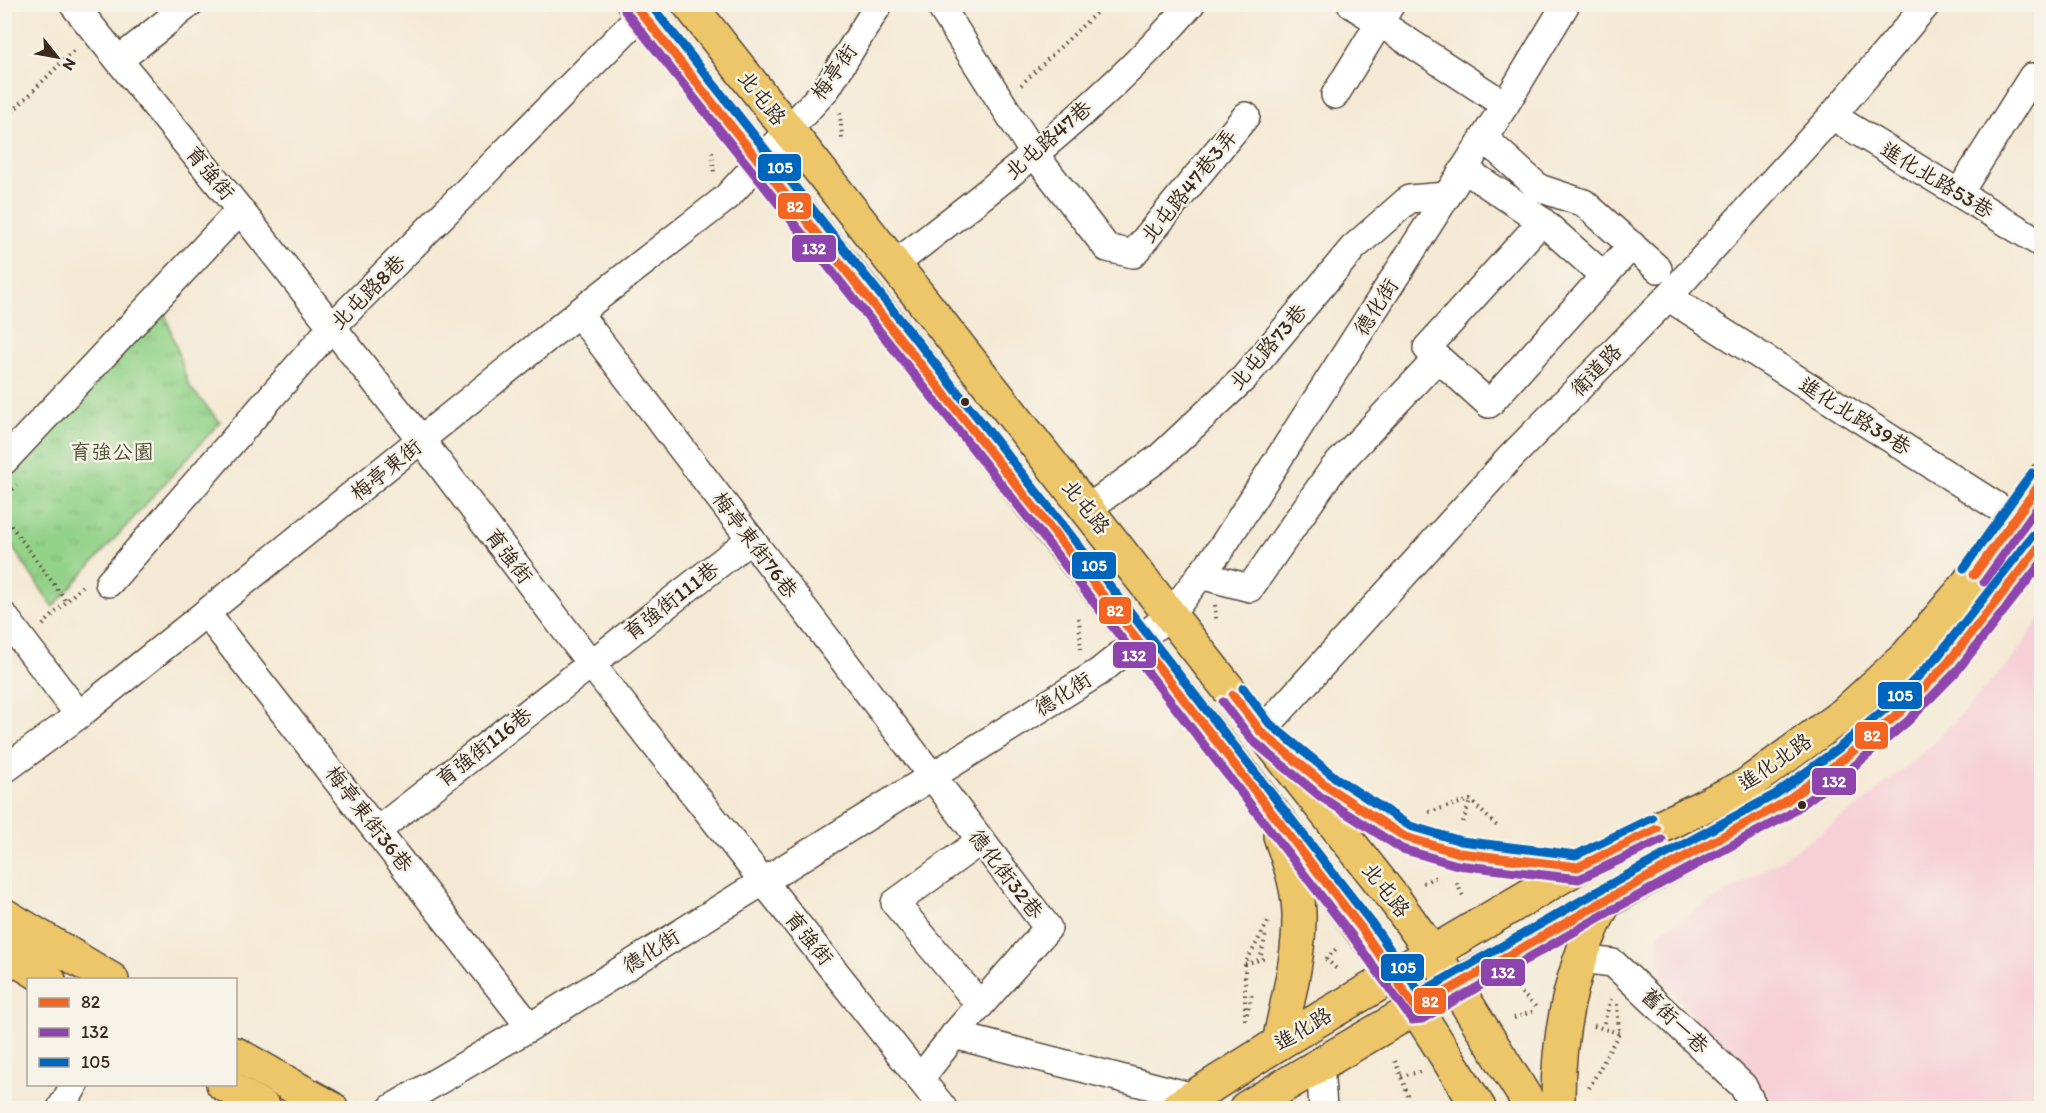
<svg xmlns="http://www.w3.org/2000/svg" width="2046" height="1113" font-family="Itim,'LXGW WenKai TC',sans-serif">
<defs>
<pattern id="grass-tufts" width="24" height="20" patternUnits="userSpaceOnUse" patternTransform="scale(1.5)"><rect width="24" height="20" fill="#93d289"/><path d="M3 7l-1-3M5 7V3M7 7l1-3M15 17l-1-3M17 17v-4M19 17l1-3" fill="none" stroke="#80b476"/></pattern>
</defs>
<rect width="100%" height="100%" fill="#f7f3e8"/>
<filter id="ink" filterUnits="userSpaceOnUse"><feTurbulence type="fractalNoise" baseFrequency=".0167" numOctaves="2"/><feDisplacementMap in="SourceGraphic" scale="12" xChannelSelector="R" yChannelSelector="G"/><feConvolveMatrix kernelMatrix="1 2 1 2 8 2 1 2 1" color-interpolation-filters="sRGB"/></filter>
<filter id="wash" filterUnits="userSpaceOnUse"><feTurbulence type="fractalNoise" baseFrequency=".008" numOctaves="4" result="noise"/><feDisplacementMap in="SourceGraphic" scale="24" xChannelSelector="R" yChannelSelector="G"/><feGaussianBlur stdDeviation="1.35" result="paint"/><feColorMatrix in="noise" values="0 0 0 0 0 0 0 0 0 0 0 0 0 0 0 0 0 1.4 0 .05"/><feComposite in="paint" operator="in"/></filter>
<g filter="url(#wash)">
<rect width="100%" height="100%" fill="#f4e9d4"/>
<polygon fill="#f6cfd7" points="2041,616 2041,1108 1763,1108 1749,1082 1661,978 1658,933 1784,858 1858,807 1935,742 2013,659"/>
<polygon fill="url(#grass-tufts)" stroke="#677e54" stroke-width="1.5" points="163,307 189,386 220,422 53,607 5,536 5,482"/>
</g>
<g filter="url(#ink)">
<g fill="none" stroke-linecap="round" stroke-linejoin="round">
<g stroke="#574739" stroke-width="30">
<g id="minor">
<polyline points="73,4 240,210 422,441 591,664 943,1108"/>
<polyline points="939,4 1035,155 1107,248 1133,254 1246,116"/>
<polyline points="1351,4 1505,105"/>
<polyline points="119,60 189,4"/>
<polyline points="1335,95 1391,4"/>
<polyline points="1832,116 2042,244"/>
<polyline points="1484,138 1539,188 1584,203 1658,269"/>
<polyline points="1464,169 1542,221 1604,276"/>
<polyline points="1959,193 2032,77"/>
<polyline points="1542,221 1427,348 1489,404 1632,245"/>
<path d="M894,265C998,184 1105,104 1191,4"/>
<polyline points="1668,297 2042,535"/>
<polyline points="578,313 1048,928 954,1035 920,1079"/>
<polyline points="4,461 240,210"/>
<polyline points="1087,509 1160,457 1244,378 1353,248 1409,199 1447,196"/>
<polyline points="1200,575 1250,588 1333,469 1438,358"/>
<polyline points="109,583 331,328 642,14"/>
<polyline points="206,613 530,1027"/>
<polyline points="4,616 79,715"/>
<polyline points="1261,732 1508,460 1668,297 1832,116 1927,4"/>
<polyline points="4,770 79,715 578,313 726,198 827,88 879,4"/>
<polyline points="378,830 751,539"/>
<polyline points="980,841 895,903 980,1005"/>
<polyline points="1580,959 1613,963 1743,1086 1754,1108"/>
<polyline points="954,1035 1194,1097"/>
<polyline points="1320,1064 1323,1108"/>
<polyline points="61,1108 75,1084"/>
<polyline points="392,1108 530,1027 1099,672 1170,615 1222,547 1505,105 1566,4"/>
</g>
</g>
<g stroke="#574739" stroke-width="36">
<g id="major">
<polyline points="634,4 863,290 1270,809 1394,974 1479,1108"/>
<polyline points="689,4 1397,903 1455,985 1532,1108"/>
<polyline points="1304,767 1329,788 1405,837 1459,853 1578,867"/>
<polyline points="4,915 112,980"/>
<polyline points="4,952 49,980"/>
<path d="M1279,1043C1287,1001 1300,956 1299,913C1298,886 1289,861 1280,836"/>
<polyline points="236,1054 331,1108"/>
<polyline points="223,1084 264,1108"/>
<polyline points="1176,1108 1279,1043 1578,867 1745,786 1845,713 1907,656 1963,590 2042,480"/>
<polyline points="1246,1108 1455,985 1782,804 1846,757 1900,712 1947,664 2042,542"/>
<path d="M1558,1108C1557,1035 1571,965 1606,900"/>
</g>
</g>
<g stroke="#574739" stroke-width="4" stroke-dasharray="1.5 4.5" stroke-linecap="butt">
<polyline points="1021,85 1105,4"/>
<polyline points="840,113 842,139"/>
<polyline points="4,120 76,48"/>
<polyline points="712,152 714,173"/>
<polyline points="4,498 17,485"/>
<polyline points="4,516 67,602"/>
<polyline points="1215,605 1216,619"/>
<polyline points="1079,618 1081,649"/>
<polyline points="43,625 82,586"/>
<polyline points="1429,812 1470,800 1499,828"/>
<polyline points="1463,822 1470,801"/>
<polyline points="1423,883 1436,877"/>
<polyline points="1457,883 1464,899"/>
<polyline points="1261,955 1266,934"/>
<polyline points="1326,959 1339,971"/>
<polyline points="1326,959 1337,948"/>
<polyline points="1245,964 1266,958"/>
<polyline points="1517,989 1536,1007"/>
<polyline points="1247,1014 1252,994"/>
<polyline points="1514,1018 1535,1011"/>
<polyline points="1245,1020 1245,964 1268,922"/>
<polyline points="1604,1023 1611,999"/>
<polyline points="1594,1026 1619,1033"/>
<polyline points="1395,1061 1413,1108"/>
<polyline points="1401,1076 1420,1072"/>
<polyline points="1589,1088 1619,1033 1617,1004"/>
</g>
<use href="#minor" stroke="#fff" stroke-width="27"/>
<use href="#major" stroke="#ecc669" stroke-width="33"/>
<g stroke="#f7f3e8" stroke-width="14">
<g id="bus-1">
<polyline points="634,4 1053,531 1362,929 1416,1009 1606,900 1782,804 1846,757 1900,712 1947,664 2042,543"/>
<polyline points="1974,575 2042,481"/>
<polyline points="1233,695 1261,732 1329,788 1405,837 1459,853 1578,867 1657,829"/>
</g>
</g>
<g stroke="#f7f3e8" stroke-width="14">
<g id="bus-2">
<polyline points="625,11 1044,538 1352,936 1412,1020 1422,1019 1612,910 1788,815 1853,767 1908,721 1956,672 2042,562"/>
<polyline points="1984,582 2042,501"/>
<polyline points="1223,702 1252,740 1321,797 1402,849 1457,865 1579,879 1662,840"/>
</g>
</g>
<g stroke="#f7f3e8" stroke-width="14">
<g id="bus-3">
<polyline points="650,4 1062,524 1371,922 1420,993 1600,890 1776,794 1839,748 1892,703 1938,656 2033,535"/>
<polyline points="1964,568 2032,473"/>
<polyline points="1243,688 1270,724 1336,778 1410,826 1461,841 1576,855 1652,818"/>
</g>
</g>
<use href="#bus-1" stroke="#f26522" stroke-width="9"/>
<use href="#bus-2" stroke="#8e44ad" stroke-width="9"/>
<use href="#bus-3" stroke="#0065bd" stroke-width="9"/>
</g>
</g>
<g fill="#3b2a1e" stroke="#f7f3e8" stroke-width="2">
<circle cx="965" cy="402" r="5"/>
<circle cx="1802" cy="805" r="5"/>
</g>
<g text-anchor="middle" stroke-width="5" stroke-linejoin="round" paint-order="stroke">
<g font-size="21" fill="#3b2a1e" stroke="#f7f3e8">
<text transform="translate(834 72) rotate(-55)" y="7">梅亭街</text>
<text transform="translate(762 98) rotate(52)" y="7">北屯路</text>
<text transform="translate(1048 140) rotate(-41)" y="7">北屯路47巷</text>
<text transform="translate(210 173) rotate(50)" y="7">育強街</text>
<text transform="translate(1937 180) rotate(31)" y="7">進化北路53巷</text>
<text transform="translate(1189 186) rotate(-51)" y="7">北屯路47巷3弄</text>
<text transform="translate(368 292) rotate(-45)" y="7">北屯路8巷</text>
<text transform="translate(1376 307) rotate(-57)" y="7">德化街</text>
<text transform="translate(1268 347) rotate(-49)" y="7">北屯路73巷</text>
<text transform="translate(1596 370) rotate(-46)" y="7">衛道路</text>
<text transform="translate(1855 416) rotate(32)" y="7">進化北路39巷</text>
<text transform="translate(386 470) rotate(-39)" y="7">梅亭東街</text>
<text transform="translate(1086 507) rotate(52)" y="7">北屯路</text>
<text transform="translate(755 545) rotate(53)" y="7">梅亭東街76巷</text>
<text transform="translate(509 556) rotate(53)" y="7">育強街</text>
<text transform="translate(671 601) rotate(-38)" y="7">育強街111巷</text>
<text transform="translate(1063 694) rotate(-32)" y="7">德化街</text>
<text transform="translate(484 747) rotate(-38)" y="7">育強街116巷</text>
<text transform="translate(1775 762) rotate(-35)" y="7">進化北路</text>
<text transform="translate(369 819) rotate(52)" y="7">梅亭東街36巷</text>
<text transform="translate(1006 874) rotate(52)" y="7">德化街32巷</text>
<text transform="translate(1386 890) rotate(52)" y="7">北屯路</text>
<text transform="translate(809 938) rotate(51)" y="7">育強街</text>
<text transform="translate(651 951) rotate(-32)" y="7">德化街</text>
<text transform="translate(1675 1021) rotate(44)" y="7">舊街一巷</text>
<text transform="translate(1303 1029) rotate(-31)" y="7">進化路</text>
</g>
<g font-size="21" fill="#515439" stroke="#f7f3e8">
<text x="112" y="459">育強公園</text>
</g>
</g>
<g stroke="#f7f3e8" stroke-width="2">
<rect x="757" y="153" width="45" height="29" rx="6" fill="#0065bd"/>
<rect x="777" y="192" width="35" height="28" rx="6" fill="#f26522"/>
<rect x="791" y="234" width="46" height="29" rx="6" fill="#8e44ad"/>
<rect x="1071" y="551" width="46" height="29" rx="6" fill="#0065bd"/>
<rect x="1098" y="596" width="34" height="29" rx="6" fill="#f26522"/>
<rect x="1112" y="641" width="45" height="28" rx="6" fill="#8e44ad"/>
<rect x="1877" y="681" width="46" height="29" rx="6" fill="#0065bd"/>
<rect x="1854" y="721" width="35" height="29" rx="6" fill="#f26522"/>
<rect x="1811" y="767" width="46" height="29" rx="6" fill="#8e44ad"/>
<rect x="1380" y="953" width="45" height="29" rx="6" fill="#0065bd"/>
<rect x="1480" y="958" width="46" height="29" rx="6" fill="#8e44ad"/>
<rect x="1413" y="987" width="34" height="28" rx="6" fill="#f26522"/>
</g>
<g font-size="16" text-anchor="middle" font-weight="bold" fill="#fff">
<text x="780" y="173">105</text>
<text x="795" y="212">82</text>
<text x="814" y="254">132</text>
<text x="1094" y="571">105</text>
<text x="1115" y="616">82</text>
<text x="1134" y="661">132</text>
<text x="1900" y="701">105</text>
<text x="1872" y="741">82</text>
<text x="1834" y="787">132</text>
<text x="1403" y="973">105</text>
<text x="1503" y="978">132</text>
<text x="1430" y="1007">82</text>
</g>
<rect width="2046" height="1113" fill="none" stroke="#f7f3e8" stroke-width="24"/>
<rect x="27" y="978" width="210" height="108" fill="#f7f3e8" stroke="#aca397" stroke-width="1.5"/>
<rect x="39" y="998" width="30" height="9" fill="#f26522" stroke="#aca397" stroke-width="1.5"/>
<text x="81" y="1008" font-size="18" fill="#3b2a1e">82</text>
<rect x="39" y="1028" width="30" height="9" fill="#8e44ad" stroke="#aca397" stroke-width="1.5"/>
<text x="81" y="1038" font-size="18" fill="#3b2a1e">132</text>
<rect x="39" y="1058" width="30" height="9" fill="#0065bd" stroke="#aca397" stroke-width="1.5"/>
<text x="81" y="1068" font-size="18" fill="#3b2a1e">105</text>
<g transform="translate(57 57) rotate(121)" stroke="#f7f3e8" stroke-width="4.5" paint-order="stroke">
<path d="M0-4.5L10 22L0 15L-10 22Z" fill="#3b2a1e"/>
<text y="-9" font-size="16" font-weight="bold" text-anchor="middle" fill="#3b2a1e">N</text>
</g>
</svg>
